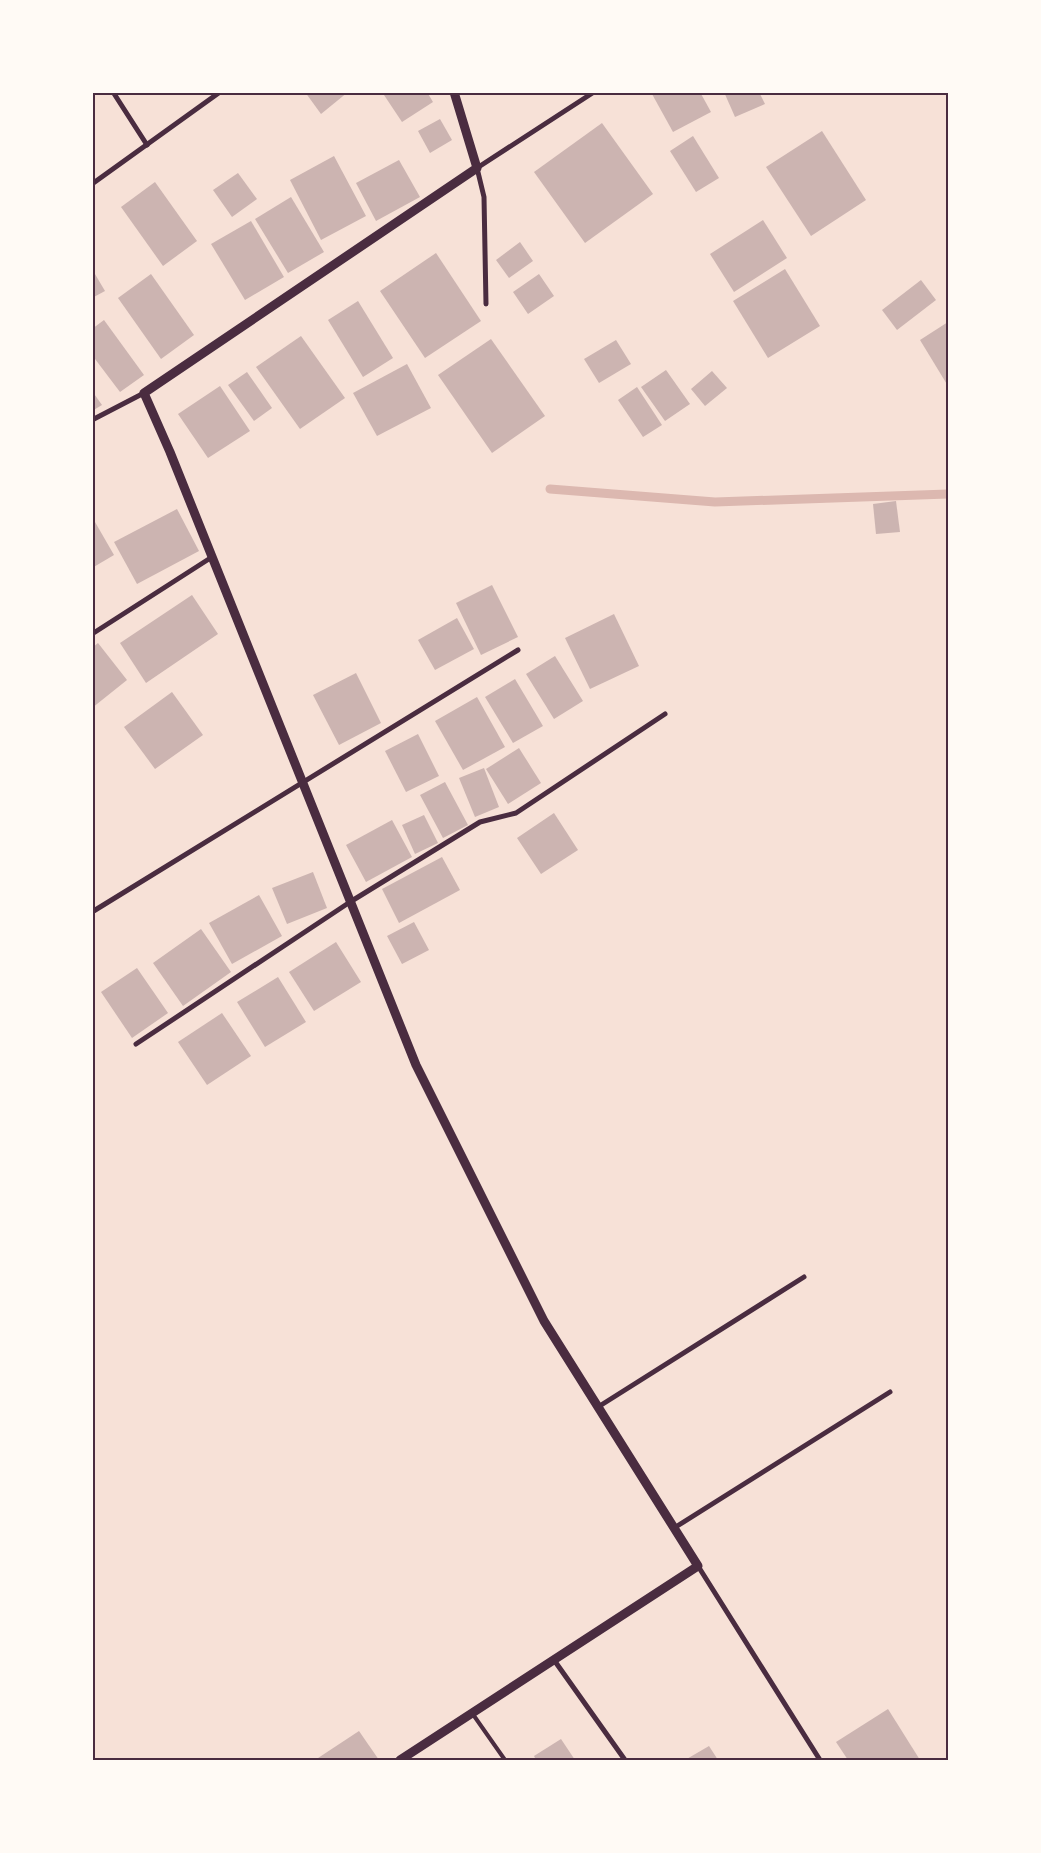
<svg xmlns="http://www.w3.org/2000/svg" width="1041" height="1853" font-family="Lato,sans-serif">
<rect width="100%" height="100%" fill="#f7e1d7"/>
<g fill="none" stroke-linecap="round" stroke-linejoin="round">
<polyline stroke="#dcb8b0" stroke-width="9" points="550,489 715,502 948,494"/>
</g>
<g fill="#ccb4b1">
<polygon points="305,92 348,92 321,114"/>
<polygon points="382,92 427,92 433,102 402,122"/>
<polygon points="654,92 700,92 711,112 673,132 652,94"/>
<polygon points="724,92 759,92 765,104 735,117"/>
<polygon points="440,119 452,140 430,153 418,131"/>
<polygon points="602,123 653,194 585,243 534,172"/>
<polygon points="822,131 866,200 811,236 766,167"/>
<polygon points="693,136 719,178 696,192 670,151"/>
<polygon points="334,156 366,216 321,240 290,180"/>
<polygon points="399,160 420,197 376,221 356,183"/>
<polygon points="238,173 257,199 232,217 213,190"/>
<polygon points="155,182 197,241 163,266 121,207"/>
<polygon points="291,197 324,252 288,273 255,219"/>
<polygon points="763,220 787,258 734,292 710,254"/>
<polygon points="251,221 284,277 245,300 211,244"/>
<polygon points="520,242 533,261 509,278 496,260"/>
<polygon points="436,253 481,321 425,358 380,291"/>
<polygon points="92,269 105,291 92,298"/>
<polygon points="785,269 820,326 768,358 733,301"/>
<polygon points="151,274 194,335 161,359 118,298"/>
<polygon points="539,274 554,296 528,314 513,292"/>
<polygon points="921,280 936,300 897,330 882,310"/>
<polygon points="358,301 393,358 363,377 328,320"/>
<polygon points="104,320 144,375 120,392 92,355 92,329"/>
<polygon points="948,322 948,386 920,340"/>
<polygon points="301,336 345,398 300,429 256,367"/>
<polygon points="491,339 545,416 492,453 438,375"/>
<polygon points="616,340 631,364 599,383 584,359"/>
<polygon points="407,364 431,408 377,436 353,393"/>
<polygon points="666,370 690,404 665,421 641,387"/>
<polygon points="712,371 727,388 705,406 691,389"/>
<polygon points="247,372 272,408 254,421 228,385"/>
<polygon points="220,386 250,431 208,458 178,414"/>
<polygon points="637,387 662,425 643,437 618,400"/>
<polygon points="92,391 102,405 92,411"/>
<polygon points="896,501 900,532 876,534 873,504"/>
<polygon points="177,509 199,551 137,584 114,542"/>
<polygon points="95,522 114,555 92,568 92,523"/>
<polygon points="492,585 518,637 481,655 456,603"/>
<polygon points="192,595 218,634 146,683 120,643"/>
<polygon points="614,614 639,666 590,689 565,638"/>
<polygon points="457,618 474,649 435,670 418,640"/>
<polygon points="98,643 127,680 92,708 92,648"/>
<polygon points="555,656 583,701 554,719 526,674"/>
<polygon points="356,673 381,723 339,745 313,695"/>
<polygon points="515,679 543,726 513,743 485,697"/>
<polygon points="172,692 203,735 155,769 124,727"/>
<polygon points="477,697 505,747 463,770 435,721"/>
<polygon points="418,734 439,776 406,792 385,751"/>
<polygon points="519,748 541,783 508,804 486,769"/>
<polygon points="484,768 499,807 475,817 459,778"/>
<polygon points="445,782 468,825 443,838 420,795"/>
<polygon points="554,813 578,850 541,874 517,838"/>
<polygon points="424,815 438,843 415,854 402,825"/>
<polygon points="392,820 412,857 366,882 346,845"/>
<polygon points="442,857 460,890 399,923 382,889"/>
<polygon points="313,872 327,908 287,924 272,888"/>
<polygon points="259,895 282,936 232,964 209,923"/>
<polygon points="414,922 429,950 402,964 387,936"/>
<polygon points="201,929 231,972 183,1006 153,963"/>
<polygon points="336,942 361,982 314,1011 289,972"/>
<polygon points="137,968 168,1013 132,1038 101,992"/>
<polygon points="278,977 306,1022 265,1047 237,1002"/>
<polygon points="222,1013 251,1056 207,1085 178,1042"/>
<polygon points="888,1709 920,1760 848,1760 836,1742"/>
<polygon points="359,1731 379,1760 315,1760"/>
<polygon points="561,1739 575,1760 536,1760 534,1756"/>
<polygon points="709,1746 718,1760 685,1760"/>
</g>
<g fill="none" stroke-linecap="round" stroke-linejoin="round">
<polyline stroke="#4a2c40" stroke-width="4" points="472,1713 505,1760"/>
<g stroke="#4a2c40" stroke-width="5">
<polyline points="113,92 147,145"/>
<polyline points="92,184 220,92"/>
<polyline points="486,304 484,197 477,168 594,92"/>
<polyline points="92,420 144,393"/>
<polyline points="92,634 212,557"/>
<polyline points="92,912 518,650"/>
<polyline points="136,1044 350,902 480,822 516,813 665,714"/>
<polyline points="598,1407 804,1277"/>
<polyline points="674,1528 890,1392"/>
<polyline points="698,1566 820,1760"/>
<polyline points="554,1660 625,1760"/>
</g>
<polyline stroke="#4a2c40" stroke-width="9" points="400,1760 698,1566 544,1321 416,1065 170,452 144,393 477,168 454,92"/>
</g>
<rect width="1041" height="1853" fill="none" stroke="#fffaf5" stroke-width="188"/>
<rect x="94" y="94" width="853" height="1665" fill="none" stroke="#4a2c40" stroke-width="2"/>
</svg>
